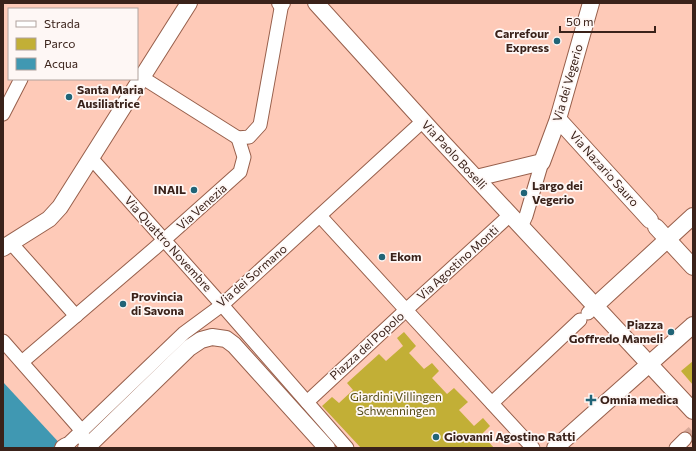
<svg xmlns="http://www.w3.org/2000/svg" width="696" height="451" font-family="Commissioner,sans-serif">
<rect width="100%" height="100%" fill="#fecab8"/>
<g fill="#c2af36">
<polygon points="404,332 416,346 409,353 424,369 432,363 439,371 432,378 447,394 454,388 468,402 459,410 474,426 483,418 490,426 482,434 494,448 361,448 322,406 332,397 339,403 353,390 347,383 379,354 386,361 403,346 397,338"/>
<polygon points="693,361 693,385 681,371"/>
</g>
<polygon fill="#4098b2" points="3,382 64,448 3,448"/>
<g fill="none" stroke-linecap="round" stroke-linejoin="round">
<polyline stroke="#d7a898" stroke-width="13" stroke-dasharray="13 6" stroke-linecap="butt" points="685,439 693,432"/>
<g stroke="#975f4b" stroke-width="15">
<g id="minor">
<polyline points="143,78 238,138"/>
<polyline points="3,114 21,79"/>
<polyline points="238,138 249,137 260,125 282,3"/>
<polyline points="92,159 222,305 347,448"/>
<polyline points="320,216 406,310 510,215"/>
<polyline points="521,227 526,216 542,162"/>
<polyline points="11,243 76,316"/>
<polyline points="588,313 595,306"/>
<polyline points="3,341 82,431 83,439"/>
<polyline points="22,362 155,248 240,172 244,157 238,138"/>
<polyline points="307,402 406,310 533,448"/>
<polyline points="492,403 580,320"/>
<polyline points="66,446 184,333 222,305 423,121"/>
<polyline points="676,448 685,439"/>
</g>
</g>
<g stroke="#975f4b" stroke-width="18">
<g id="tertiary">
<polyline points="280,3 282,3"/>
<polyline points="316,3 433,132 693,411"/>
<polyline points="558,119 650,220"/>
<polyline points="476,178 542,162 558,119 591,3"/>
<polyline points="656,227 693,267"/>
<polyline points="3,248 49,219 60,207 189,3"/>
<polyline points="595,306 693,216"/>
<polyline points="63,448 66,446"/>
<polyline points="86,448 189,348 201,340 212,337 226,339 234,345 327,448"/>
<polyline points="555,448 693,325"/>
</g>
</g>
<use href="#minor" stroke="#fff" stroke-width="13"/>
<use href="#tertiary" stroke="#fff" stroke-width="16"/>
</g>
<g fill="#216477" stroke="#fef7f5" stroke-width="1.5">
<circle cx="557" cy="41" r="4"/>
<circle cx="69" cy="97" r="4"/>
<circle cx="194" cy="190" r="4"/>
<circle cx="524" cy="193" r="4"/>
<circle cx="382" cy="257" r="4"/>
<circle cx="123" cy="304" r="4"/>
<circle cx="671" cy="332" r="4"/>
<path d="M589 394h4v4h4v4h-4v4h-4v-4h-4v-4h4z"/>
<circle cx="436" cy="437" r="4"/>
</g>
<g text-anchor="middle" stroke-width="3.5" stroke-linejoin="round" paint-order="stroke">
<g font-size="12" font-weight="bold" fill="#3a221a" stroke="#fef7f5" text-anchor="start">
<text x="549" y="38" text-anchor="end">Carrefour<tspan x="549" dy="14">Express</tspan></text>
<text x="77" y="94">Santa Maria<tspan x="77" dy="14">Ausiliatrice</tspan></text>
<text x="532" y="190">Largo dei<tspan x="532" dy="14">Vegerio</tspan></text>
<text x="186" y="194" text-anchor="end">INAIL</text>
<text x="390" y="261">Ekom</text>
<text x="131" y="301">Provincia<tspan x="131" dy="14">di Savona</tspan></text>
<text x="663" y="329" text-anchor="end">Piazza<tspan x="663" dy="14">Goffredo Mameli</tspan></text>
<text x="600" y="404">Omnia medica</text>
<text x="444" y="441">Giovanni Agostino Ratti</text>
</g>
<g font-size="12" fill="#3a221a" stroke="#fef7f5">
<text transform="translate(568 83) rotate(-74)" y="4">Via dei Vegerio</text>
<text transform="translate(454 155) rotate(47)" y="4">Via Paolo Boselli</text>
<text transform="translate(604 169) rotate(48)" y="4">Via Nazario Sauro</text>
<text transform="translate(202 207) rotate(-42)" y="4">Via Venezia</text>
<text transform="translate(168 244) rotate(48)" y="4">Via Quattro Novembre</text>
<text transform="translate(458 263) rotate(-42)" y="4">Via Agostino Monti</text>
<text transform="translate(252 276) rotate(-41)" y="4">Via dei Sormano</text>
<text transform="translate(367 346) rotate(-42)" y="4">Piazza del Popolo</text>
</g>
<g font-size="12" fill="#554d17" stroke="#fef7f5">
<text x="396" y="401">Giardini Villingen<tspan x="396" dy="14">Schwenningen</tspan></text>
</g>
</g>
<rect width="696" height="451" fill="none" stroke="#3a221a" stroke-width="8"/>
<rect x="8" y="8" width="130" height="72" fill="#fef7f5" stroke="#b0a29d"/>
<rect x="16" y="21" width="20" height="6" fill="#ffffff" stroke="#b0a29d"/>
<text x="44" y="28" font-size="12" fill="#3a221a">Strada</text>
<rect x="16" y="38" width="20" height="12" fill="#c2af36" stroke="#b0a29d"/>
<text x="44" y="48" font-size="12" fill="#3a221a">Parco</text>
<rect x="16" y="58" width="20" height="12" fill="#4098b2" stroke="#b0a29d"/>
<text x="44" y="68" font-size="12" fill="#3a221a">Acqua</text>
<path d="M560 26v6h95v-6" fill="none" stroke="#3a221a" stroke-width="2"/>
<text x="566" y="26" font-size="12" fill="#3a221a" stroke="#fef7f5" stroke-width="3" paint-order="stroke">50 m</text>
</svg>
